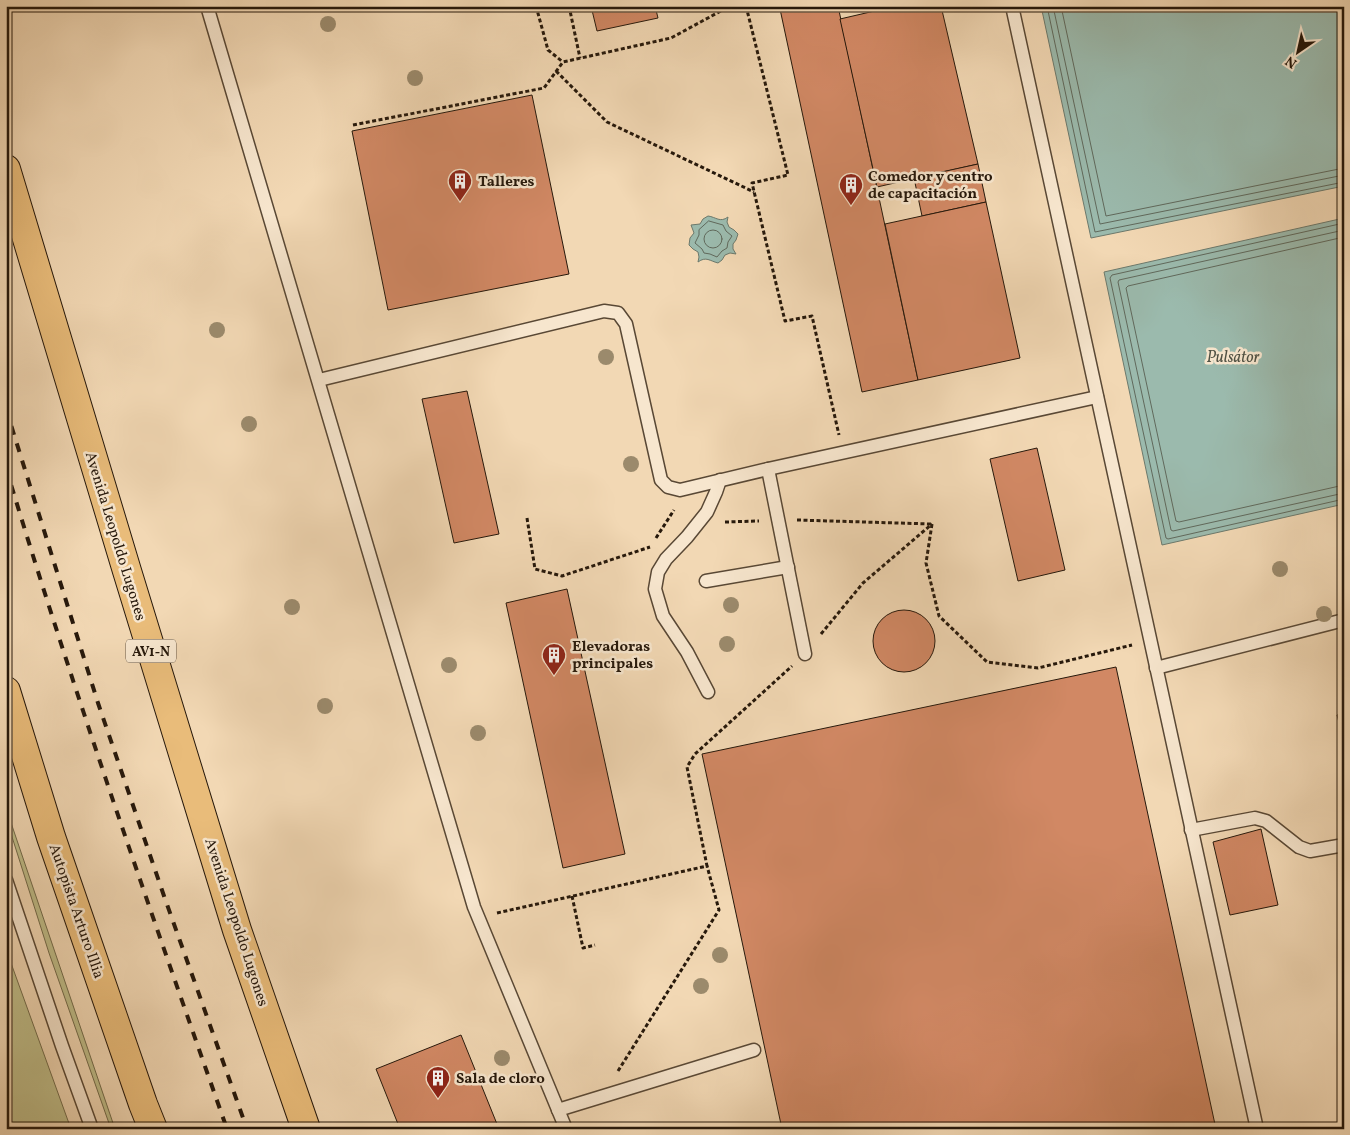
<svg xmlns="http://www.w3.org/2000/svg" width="1350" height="1135" font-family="Vollkorn,serif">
<rect width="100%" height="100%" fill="#f2d8b4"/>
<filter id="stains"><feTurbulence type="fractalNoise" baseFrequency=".004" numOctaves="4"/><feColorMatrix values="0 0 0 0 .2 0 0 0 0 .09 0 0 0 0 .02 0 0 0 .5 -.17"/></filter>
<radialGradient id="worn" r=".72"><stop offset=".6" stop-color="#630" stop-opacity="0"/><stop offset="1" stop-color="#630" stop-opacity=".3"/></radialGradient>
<g fill="#bfbd89" stroke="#726a4a">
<polygon points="6,808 115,1129 111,1129 49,953 6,818"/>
<polygon points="6,948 7,952 71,1129 6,1129"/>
</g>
<g fill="#9bbaad" stroke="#6c796c">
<polygon points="1041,6 1344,6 1344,186 1091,238"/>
<path d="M708,216C716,217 720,223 728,217L727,222L729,227L734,230L738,234L736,240L733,244V249L736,254L730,253L725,255L722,260L718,263C710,261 706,256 698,262L699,257L698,252L693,249L689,245L690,238L694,233L691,225L700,224L703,219Z"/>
<polygon points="1344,218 1344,504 1162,545 1104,272"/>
</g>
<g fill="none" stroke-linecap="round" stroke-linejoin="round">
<g stroke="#60695c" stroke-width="1">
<polyline points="1047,6 1095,232 1344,182"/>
<polyline points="1053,6 1100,224 1344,175"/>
<polyline points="1061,6 1106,216 1344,168"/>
<polygon points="709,221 723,225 726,231 732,236 728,242 727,248 722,251 717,257 710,254 704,253 702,249 695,243 699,235 699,230"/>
<polyline points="1344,223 1112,275 1110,278 1166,538 1168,539 1344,499"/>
<circle cx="713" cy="239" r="9"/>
<polyline points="1344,230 1119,280 1118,282 1171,530 1173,531 1344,493"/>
<polyline points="1344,237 1128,286 1126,288 1176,521 1179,522 1344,485"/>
</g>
</g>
<g fill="#d18864" stroke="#26180b">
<polygon points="591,6 655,6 658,18 597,31"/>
<polygon points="792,6 838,6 918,380 862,392 780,9"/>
<polygon points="896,6 941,6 978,164 877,187 840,19"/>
<polygon points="532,95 569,274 388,310 352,131"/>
<polygon points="978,164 986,202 922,216 914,178"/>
<polygon points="986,202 1020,358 918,380 885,224"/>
<polygon points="467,391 499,534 454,543 422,399"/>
<polygon points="1037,448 1065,570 1018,581 990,459"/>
<polygon points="567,589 625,854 563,868 506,603"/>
<circle cx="904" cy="641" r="31"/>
<polygon points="1116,667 1216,1129 782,1129 702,754"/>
<polygon points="1344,713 1344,742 1337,715"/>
<polygon points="1261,829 1278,905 1230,915 1213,842"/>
<polygon points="461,1035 499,1129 400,1129 376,1069"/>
</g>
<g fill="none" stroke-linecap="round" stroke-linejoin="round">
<g stroke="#594835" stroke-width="15">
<g id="lane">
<polyline points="207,6 474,907 566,1129"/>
<polyline points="1012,6 1257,1129"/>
<polyline points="319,380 604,311 618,313 626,324 661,480 668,487 680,490 768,469 1097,397"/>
<polyline points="768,469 805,654"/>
<polyline points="706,581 788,567"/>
<polyline points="1156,668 1344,620"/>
<polyline points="708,692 687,652 663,616 655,589 658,572 666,559 687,537 707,512 716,492 720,480"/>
<polyline points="1191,830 1255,818 1266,821 1299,847 1310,851 1344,845"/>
<polyline points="6,880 62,1046 92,1129"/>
<polyline points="558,1110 754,1050"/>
</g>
</g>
<g stroke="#26180b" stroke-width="30">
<g id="highway">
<polyline points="6,169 127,571 237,930 306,1129"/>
<polyline points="6,691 51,837 143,1104 153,1129"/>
</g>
</g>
<g stroke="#26180b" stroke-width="3" stroke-dasharray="4 2.5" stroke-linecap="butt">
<polyline points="536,6 548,50 563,62"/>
<polyline points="569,6 580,58"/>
<polyline points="746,6 788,175 752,183 785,321 812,316 839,435"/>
<polyline points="556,71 607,122 754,192"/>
<polyline points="353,125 544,88 563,62 671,38 730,6"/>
<polyline points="527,518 535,569 562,576 650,547"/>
<polyline points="797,520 931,524"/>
<polyline points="725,522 759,521"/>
<polyline points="932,524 926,563 939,616 987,662 1038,668 1132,645"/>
<polyline points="656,538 674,510"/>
<polyline points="821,634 863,583 932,524"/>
<polyline points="572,896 583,948 595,945"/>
<polyline points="497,913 707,866 687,767 695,754 792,666"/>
<polyline points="618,1071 719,910 707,866"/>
</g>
<use href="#lane" stroke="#f7e6ce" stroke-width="12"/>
<use href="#highway" stroke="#e9bc7a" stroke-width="28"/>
<g stroke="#26180b" stroke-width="4" stroke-dasharray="9 9" stroke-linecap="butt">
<polyline points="6,409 98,703 164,896 247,1129"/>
<path d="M6,468C73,690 150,910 227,1129"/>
</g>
</g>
<g fill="#9b8a6c">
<circle cx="328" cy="24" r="8"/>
<circle cx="415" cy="78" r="8"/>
<circle cx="217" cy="330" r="8"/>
<circle cx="606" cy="357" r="8"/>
<circle cx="249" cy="424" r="8"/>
<circle cx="631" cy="464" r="8"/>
<circle cx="1280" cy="569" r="8"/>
<circle cx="731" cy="605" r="8"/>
<circle cx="292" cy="607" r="8"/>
<circle cx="1324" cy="614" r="8"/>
<circle cx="727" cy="644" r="8"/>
<circle cx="449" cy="665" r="8"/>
<circle cx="325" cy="706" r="8"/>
<circle cx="478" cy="733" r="8"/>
<circle cx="720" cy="955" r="8"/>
<circle cx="701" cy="986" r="8"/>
<circle cx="502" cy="1058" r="8"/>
</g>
<defs>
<g id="building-pin" transform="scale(1.25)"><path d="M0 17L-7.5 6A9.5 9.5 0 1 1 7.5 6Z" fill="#8f2418" stroke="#f7e6ce"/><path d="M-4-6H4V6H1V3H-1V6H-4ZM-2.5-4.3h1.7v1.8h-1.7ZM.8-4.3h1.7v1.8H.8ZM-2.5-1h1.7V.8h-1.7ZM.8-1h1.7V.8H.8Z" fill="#fff"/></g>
</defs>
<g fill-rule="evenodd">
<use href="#building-pin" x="460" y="181"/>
<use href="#building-pin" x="851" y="185"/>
<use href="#building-pin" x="554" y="655"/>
<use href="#building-pin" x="438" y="1078"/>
</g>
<g text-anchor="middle" stroke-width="5" stroke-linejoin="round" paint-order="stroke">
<rect fill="#f7e6ce" stroke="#655646" stroke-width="1" x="126" y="639.5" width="50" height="23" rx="4"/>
<g font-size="14" font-weight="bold" fill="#26180b">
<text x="151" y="656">AV1-N</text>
</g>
<g font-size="15" font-weight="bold" fill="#26180b" stroke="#f7e6ce" text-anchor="start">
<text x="868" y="181">Comedor y centro<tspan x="868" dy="17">de capacitación</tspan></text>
<text x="478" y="186">Talleres</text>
<text x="572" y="651">Elevadoras<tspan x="572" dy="17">principales</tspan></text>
<text x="456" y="1083">Sala de cloro</text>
</g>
<g font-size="15" fill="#26180b" stroke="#f7e6ce">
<text transform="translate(116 536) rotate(73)" y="5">Avenida Leopoldo Lugones</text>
<text transform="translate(77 911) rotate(71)" y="5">Autopista Arturo Illia</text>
<text transform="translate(237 922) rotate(72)" y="5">Avenida Leopoldo Lugones</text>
</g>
<g font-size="16" font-style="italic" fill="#4f5144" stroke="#f7e6ce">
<text x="1233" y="362">Pulsátor</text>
</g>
</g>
<rect width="1350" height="1135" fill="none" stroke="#f2d8b4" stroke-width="25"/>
<rect x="8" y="8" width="1335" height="1120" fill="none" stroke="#26180b" stroke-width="2.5"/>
<rect x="12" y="12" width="1325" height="1110" fill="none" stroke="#26180b"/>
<g transform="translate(1298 52) rotate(214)" stroke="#f7e6ce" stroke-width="4" paint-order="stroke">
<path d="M0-4L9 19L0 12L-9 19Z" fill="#26180b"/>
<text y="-8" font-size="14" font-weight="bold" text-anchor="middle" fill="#26180b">N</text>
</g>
<rect width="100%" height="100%" filter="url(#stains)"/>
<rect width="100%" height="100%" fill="url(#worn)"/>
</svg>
